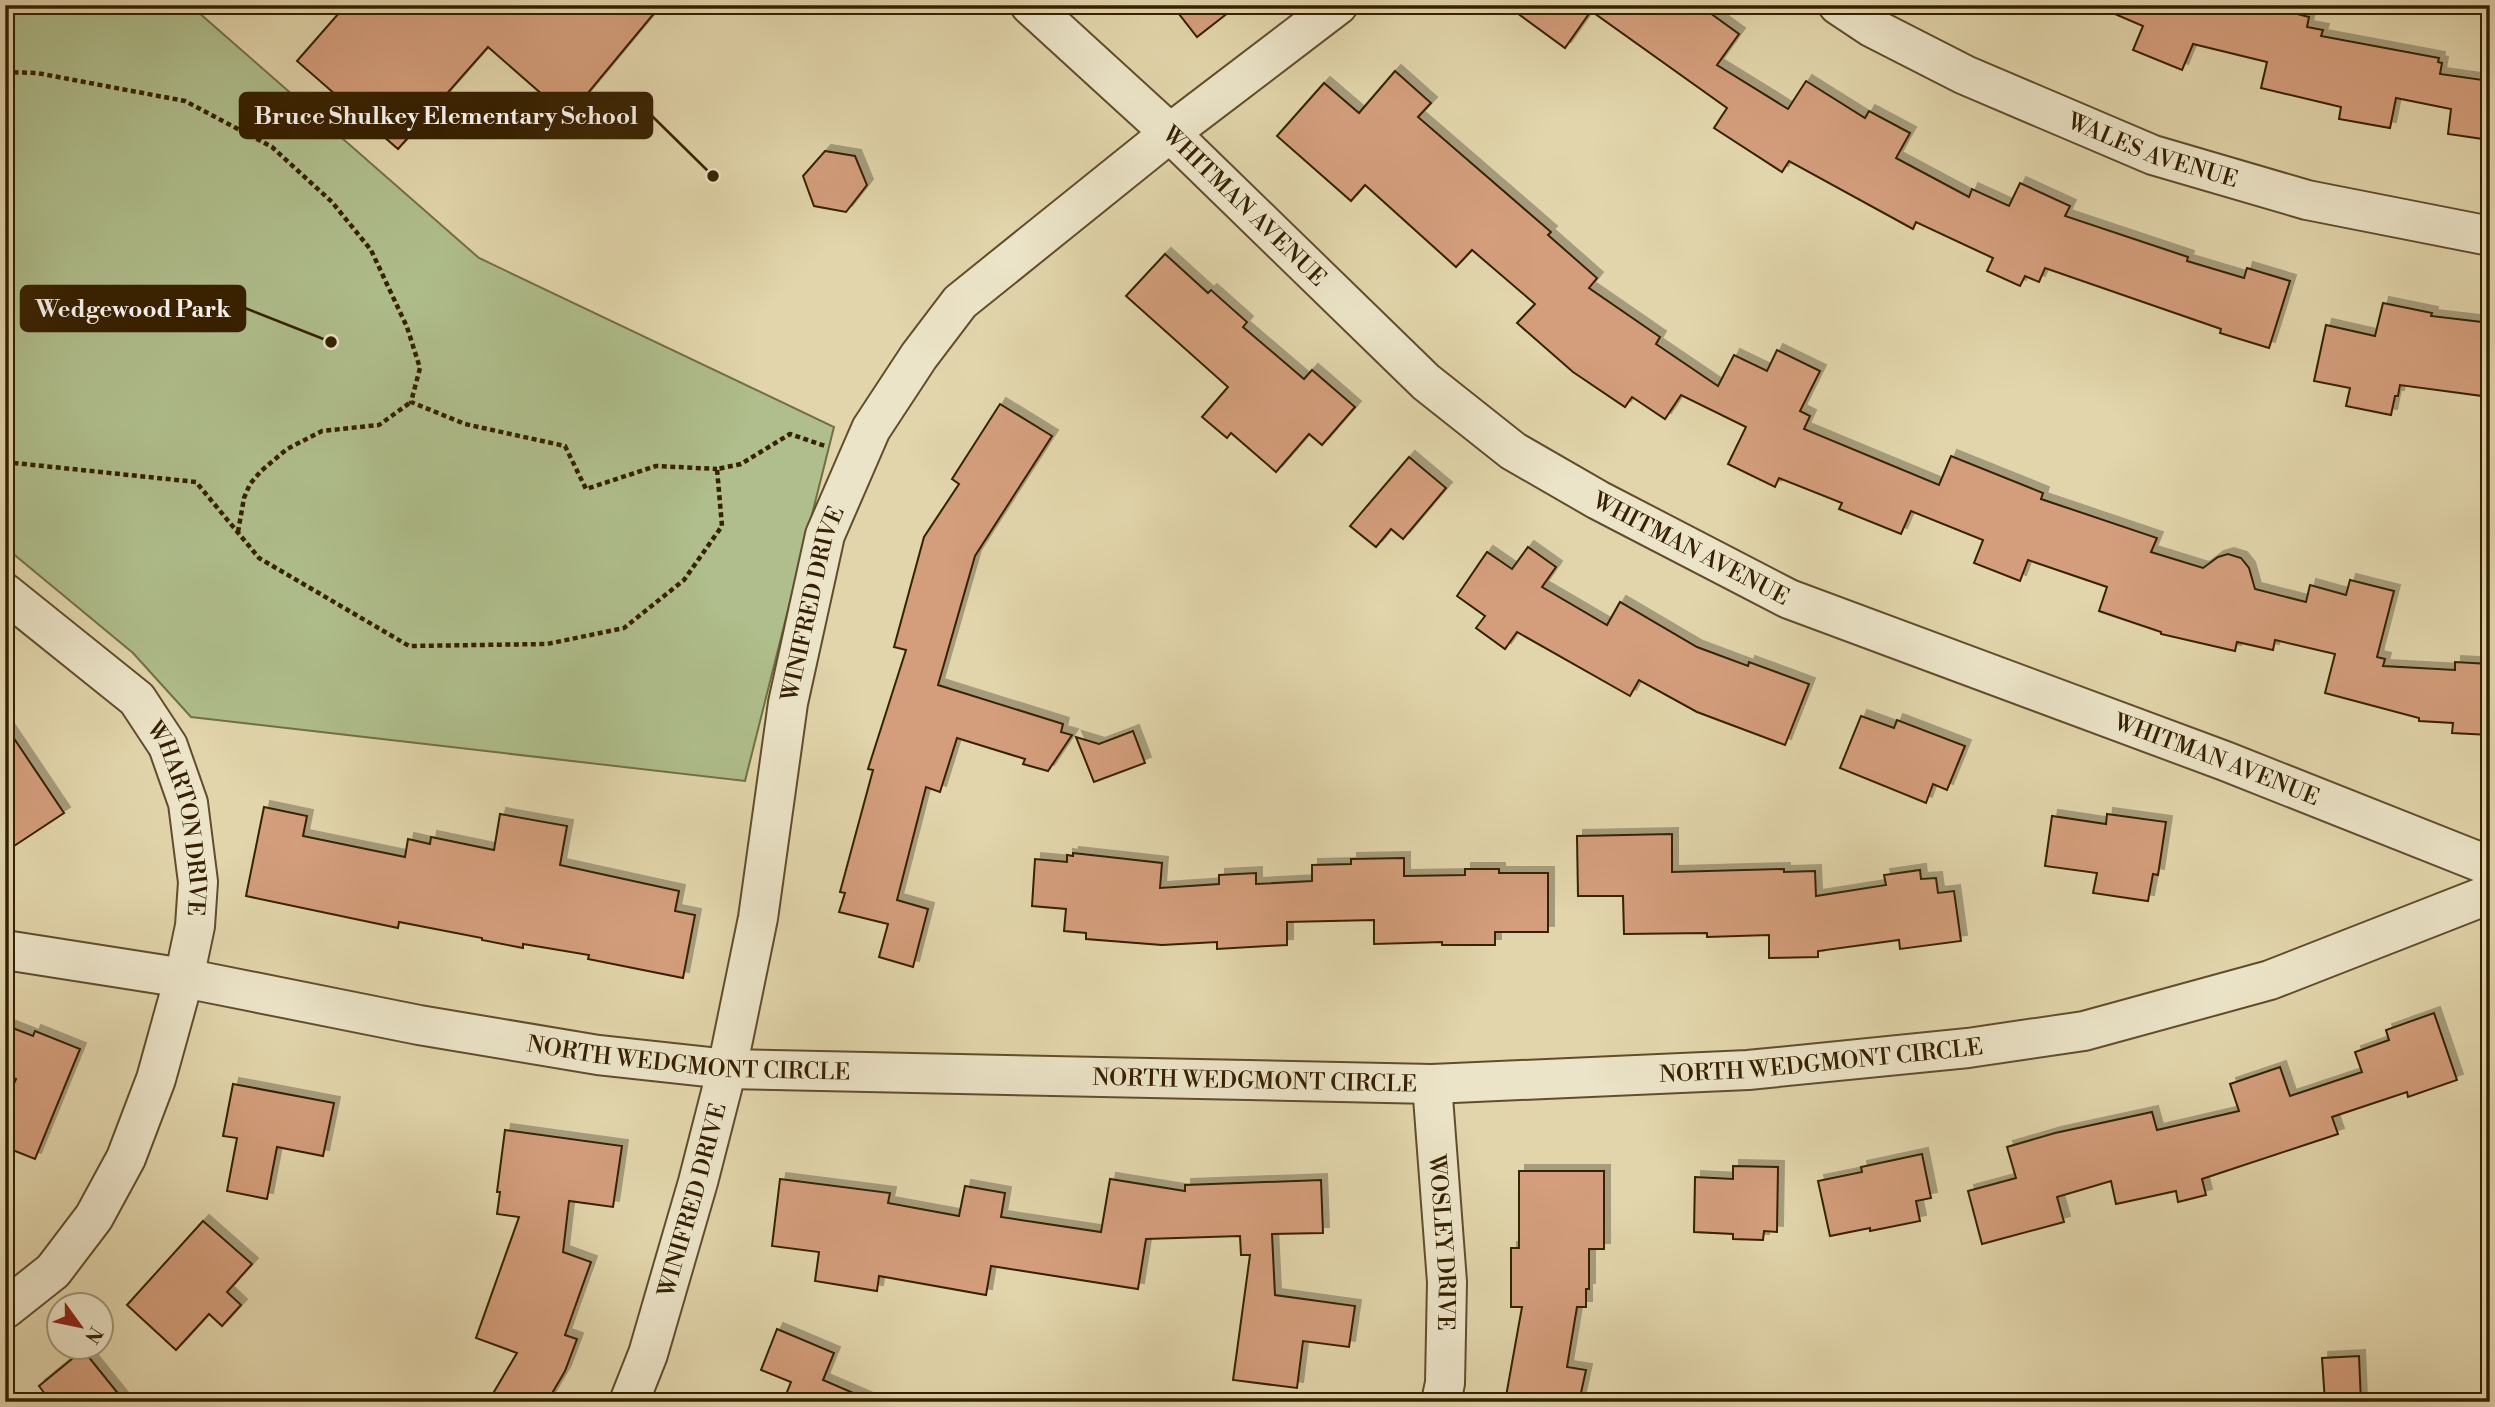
<svg xmlns="http://www.w3.org/2000/svg" width="2495" height="1407" font-family="'Libre Bodoni',serif">
<defs>
<filter id="shadow"><feDropShadow dx="6" dy="-6" stdDeviation="0" flood-color="#0004"/></filter>
</defs>
<rect width="100%" height="100%" fill="#e2d5ab"/>
<filter id="stains"><feTurbulence type="fractalNoise" baseFrequency=".00286" numOctaves="4"/><feColorMatrix values="0 0 0 0 .2 0 0 0 0 .09 0 0 0 0 .02 0 0 0 .5 -.17"/></filter>
<radialGradient id="worn" r=".72"><stop offset=".6" stop-color="#630" stop-opacity="0"/><stop offset="1" stop-color="#630" stop-opacity=".3"/></radialGradient>
<polygon fill="#afbe8c" stroke="#726f46" stroke-width="2" points="5,5 190,5 479,258 834,427 745,781 191,717 133,653 5,547"/>
<g fill="#d49e7c" stroke="#362000" stroke-width="2" filter="url(#shadow)">
<polygon points="346,5 661,5 568,117 488,47 398,149 297,61"/>
<polygon points="1172,5 1238,5 1197,37"/>
<polygon points="1506,5 1699,5 1739,34 1717,65 1788,109 1806,81 1865,118 1869,111 1910,133 1896,158 1969,197 1972,189 2009,206 2020,183 2070,206 2065,216 2188,257 2187,261 2244,278 2247,268 2290,281 2269,348 2220,333 2221,329 2045,268 2039,282 2025,276 2020,286 1987,271 1993,258 1916,222 1913,229 1789,161 1782,172 1714,128 1727,108 1591,11 1565,48"/>
<polygon points="2094,5 2263,5 2309,17 2307,27 2323,30 2321,36 2439,58 2438,62 2442,63 2440,74 2490,81 2490,140 2448,134 2451,109 2396,98 2390,128 2339,119 2341,107 2261,88 2267,62 2193,44 2182,70 2133,50 2143,26"/>
<polygon points="1395,71 1431,103 1418,117 1551,232 1548,235 1597,278 1589,288 1660,337 1656,344 1718,386 1734,355 1767,371 1777,350 1820,371 1800,411 1810,416 1804,429 1939,485 1951,456 2043,493 2041,499 2157,538 2151,552 2203,568 2218,557 2228,554 2241,558 2249,568 2255,589 2306,602 2310,585 2346,595 2350,580 2394,591 2377,657 2385,659 2383,666 2455,670 2455,662 2490,664 2490,735 2452,733 2453,723 2419,721 2419,718 2325,693 2335,654 2275,640 2273,650 2237,642 2235,651 2161,634 2161,632 2099,611 2107,587 2028,560 2020,581 1974,563 1983,540 1911,511 1901,534 1839,509 1842,503 1779,478 1775,487 1728,464 1746,427 1681,395 1665,419 1632,397 1625,407 1573,372 1517,323 1535,304 1472,250 1456,267 1365,185 1351,201 1277,136 1324,83 1359,113"/>
<polygon points="825,151 855,156 867,185 846,212 814,206 803,176"/>
<polygon points="1165,254 1208,293 1211,290 1247,322 1243,327 1304,379 1312,370 1355,407 1322,445 1309,434 1276,472 1231,433 1227,438 1202,417 1228,387 1126,296"/>
<polygon points="2383,303 2432,313 2431,316 2490,323 2490,397 2400,385 2398,396 2395,396 2391,415 2346,406 2350,388 2314,381 2326,325 2375,336"/>
<polygon points="1000,404 1052,436 975,556 938,685 1063,724 1061,732 1072,735 1048,771 1023,764 1025,759 957,738 940,792 926,787 897,900 928,909 913,967 879,957 888,924 839,912 845,893 840,892 873,770 868,769 906,650 894,647 924,537 959,484 952,479"/>
<polygon points="1409,457 1446,488 1403,539 1391,529 1376,547 1350,526"/>
<polygon points="1528,547 1556,567 1542,587 1607,625 1620,602 1697,647 1748,666 1749,662 1809,684 1785,745 1697,712 1639,680 1630,696 1517,632 1505,649 1476,628 1485,616 1457,596 1487,552 1512,569"/>
<polygon points="1861,716 1894,728 1897,720 1965,746 1947,790 1933,784 1926,803 1840,768"/>
<polygon points="5,725 64,813 5,852"/>
<polygon points="1133,731 1145,763 1094,782 1076,737 1099,744"/>
<polygon points="264,807 307,816 303,836 405,857 408,839 430,844 431,837 494,850 500,814 567,826 560,865 679,891 675,911 695,915 683,978 588,959 589,955 523,944 523,948 482,940 482,938 399,922 398,928 246,896"/>
<polygon points="2107,814 2166,822 2158,875 2153,874 2148,901 2093,893 2097,873 2045,866 2052,816 2106,824"/>
<polygon points="1672,834 1672,872 1784,869 1784,872 1815,871 1816,896 1886,885 1884,875 1920,870 1921,879 1936,878 1938,893 1954,891 1961,941 1900,949 1899,940 1818,951 1818,957 1769,958 1769,935 1707,937 1707,933 1624,934 1623,896 1578,896 1577,836"/>
<polygon points="1073,853 1162,863 1160,888 1219,884 1219,875 1256,873 1256,884 1312,881 1312,865 1351,864 1351,859 1404,858 1404,876 1465,875 1465,869 1499,869 1499,873 1548,873 1548,932 1495,932 1495,945 1442,945 1442,942 1374,944 1374,920 1287,922 1287,945 1217,949 1217,942 1162,945 1086,939 1086,933 1064,931 1066,909 1032,906 1035,859 1067,862 1067,855 1073,856"/>
<polygon points="2434,1013 2457,1080 2408,1097 2407,1092 2332,1117 2338,1134 2202,1179 2206,1195 2178,1202 2176,1191 2116,1204 2111,1181 2057,1197 2064,1222 1982,1244 1968,1191 2016,1178 2007,1147 2055,1133 2152,1112 2157,1130 2239,1111 2230,1084 2280,1067 2290,1096 2362,1072 2355,1052 2389,1040 2386,1030"/>
<polygon points="5,1025 33,1036 35,1031 80,1049 35,1159 5,1147 5,1104 16,1079 5,1075"/>
<polygon points="233,1084 334,1103 323,1156 277,1147 267,1199 227,1191 237,1138 223,1136"/>
<polygon points="505,1130 622,1146 613,1207 569,1201 563,1252 591,1262 565,1335 577,1339 565,1371 547,1402 488,1402 517,1353 476,1338 519,1217 497,1214 500,1192 497,1192"/>
<polygon points="1922,1154 1931,1198 1916,1201 1920,1221 1870,1231 1870,1228 1830,1236 1818,1181 1862,1172 1861,1167"/>
<polygon points="1733,1166 1778,1167 1777,1232 1764,1231 1763,1240 1733,1239 1733,1234 1694,1232 1695,1177 1733,1179"/>
<polygon points="1519,1171 1604,1171 1604,1249 1589,1249 1589,1289 1586,1289 1586,1307 1577,1307 1567,1367 1586,1370 1579,1402 1505,1402 1522,1307 1511,1307 1511,1248 1519,1248"/>
<polygon points="780,1179 890,1193 888,1203 959,1216 965,1186 1005,1193 1001,1217 1101,1232 1110,1179 1185,1191 1185,1185 1321,1180 1323,1233 1272,1234 1275,1295 1355,1306 1349,1347 1303,1341 1297,1388 1233,1380 1250,1255 1241,1255 1240,1236 1146,1239 1138,1289 991,1266 986,1295 879,1276 877,1291 815,1281 819,1252 772,1246"/>
<polygon points="203,1221 252,1264 227,1292 241,1305 222,1326 209,1314 176,1350 127,1305"/>
<polygon points="777,1329 834,1353 823,1380 874,1402 783,1402 791,1382 761,1370"/>
<polygon points="83,1350 125,1402 51,1402 39,1386"/>
<polygon points="2359,1356 2361,1402 2325,1402 2322,1358"/>
</g>
<g fill="none" stroke-linecap="round" stroke-linejoin="round">
<g stroke="#614d2b" stroke-width="42">
<g id="minor">
<path id="s1" d="M1030,5L1170,133L1426,382L1513,451L1598,500L1789,599L2225,761L2490,866"/>
<path id="s2" d="M1838,5L1871,27L1965,75L2153,155L2307,200L2490,236"/>
<path id="s3" d="M5,593L137,699L168,746L188,803L198,882L195,926L184,978L156,1079L126,1158L94,1217L53,1271L5,1309"/>
<path id="s4" d="M5,950L184,978L419,1025L598,1055L727,1069L1432,1084L1748,1070L1968,1048L2084,1031L2270,980L2490,894"/>
<path id="s5" d="M1432,1084L1447,1282L1445,1383L1441,1402"/>
<path id="s6" d="M629,1402L648,1354L698,1182L727,1069L758,918L788,703L825,535L871,429L919,356L960,302L1170,133L1338,5"/>
</g>
</g>
<g stroke="#362000" stroke-width="4.5" stroke-dasharray="5 3.5" stroke-linecap="butt">
<polyline points="5,72 37,73 185,101 272,147 332,202 371,250 407,327 420,368 411,402 465,424 565,446 586,489 656,466 717,469"/>
<polyline points="5,462 196,482 259,558 409,646 547,644 624,628 684,580 722,526 717,469 741,464 790,434 825,446"/>
<polyline points="238,532 244,498 250,484 261,471 287,449 322,431 379,425 411,402"/>
</g>
<use href="#minor" stroke="#ece4c8" stroke-width="38"/>
</g>
<g text-anchor="middle" stroke-width="5" stroke-linejoin="round" paint-order="stroke">
<g font-size="23" fill="#362000" stroke="#ece4c8">
<text dy="8" stroke="none"><textPath href="#s2" startOffset="348">WALES AVENUE</textPath></text>
<text dy="8" stroke="none"><textPath href="#s1" startOffset="294">WHITMAN AVENUE</textPath></text>
<text dy="8" stroke="none"><textPath href="#s1" startOffset="861">WHITMAN AVENUE</textPath></text>
<text dy="8" stroke="none"><textPath href="#s6" startOffset="821">WINIFRED DRIVE</textPath></text>
<text dy="8" stroke="none"><textPath href="#s1" startOffset="1428">WHITMAN AVENUE</textPath></text>
<text dy="8" stroke="none"><textPath href="#s3" startOffset="299">WHARTON DRIVE</textPath></text>
<text dy="8" stroke="none"><textPath href="#s4" startOffset="693">NORTH WEDGMONT CIRCLE</textPath></text>
<text dy="8" stroke="none"><textPath href="#s4" startOffset="1827">NORTH WEDGMONT CIRCLE</textPath></text>
<text dy="8" stroke="none"><textPath href="#s4" startOffset="1260">NORTH WEDGMONT CIRCLE</textPath></text>
<text dy="8" stroke="none"><textPath href="#s6" startOffset="212">WINIFRED DRIVE</textPath></text>
<text dy="8" stroke="none"><textPath href="#s5" startOffset="159">WOSLEY DRIVE</textPath></text>
</g>
</g>
<path fill="none" stroke="#362000" stroke-width="2.5" d="M713 176L652 116M331 342L245 308"/>
<g fill="#362000" stroke="#ece4c8" stroke-width="2.5">
<circle cx="713" cy="176" r="7"/>
<circle cx="331" cy="342" r="7"/>
</g>
<g fill="#362000" stroke="#362000" stroke-width="2.5">
<rect x="240" y="93" width="412" height="45" rx="7"/>
<rect x="21" y="286" width="224" height="45" rx="7"/>
</g>
<g font-size="24" text-anchor="middle" font-weight="bold" fill="#fff">
<text x="446" y="124">Bruce Shulkey Elementary School</text>
<text x="133" y="317">Wedgewood Park</text>
</g>
<rect width="2495" height="1407" fill="none" stroke="#e2d5ab" stroke-width="28"/>
<rect x="7" y="7" width="2481" height="1393" fill="none" stroke="#362000" stroke-width="3.5"/>
<rect x="14" y="14" width="2467" height="1379" fill="none" stroke="#362000" stroke-width="2"/>
<g transform="translate(80 1326) rotate(123)"><circle r="33" fill="#ece4c8" stroke="#a39678" stroke-width="2"/>
<path d="M0-5L12 26L0 18L-12 26Z" fill="#8f2418"/>
<text y="-10" font-size="19" font-weight="bold" text-anchor="middle" fill="#362000">N</text>
</g>
<rect width="100%" height="100%" filter="url(#stains)"/>
<rect width="100%" height="100%" fill="url(#worn)"/>
</svg>
